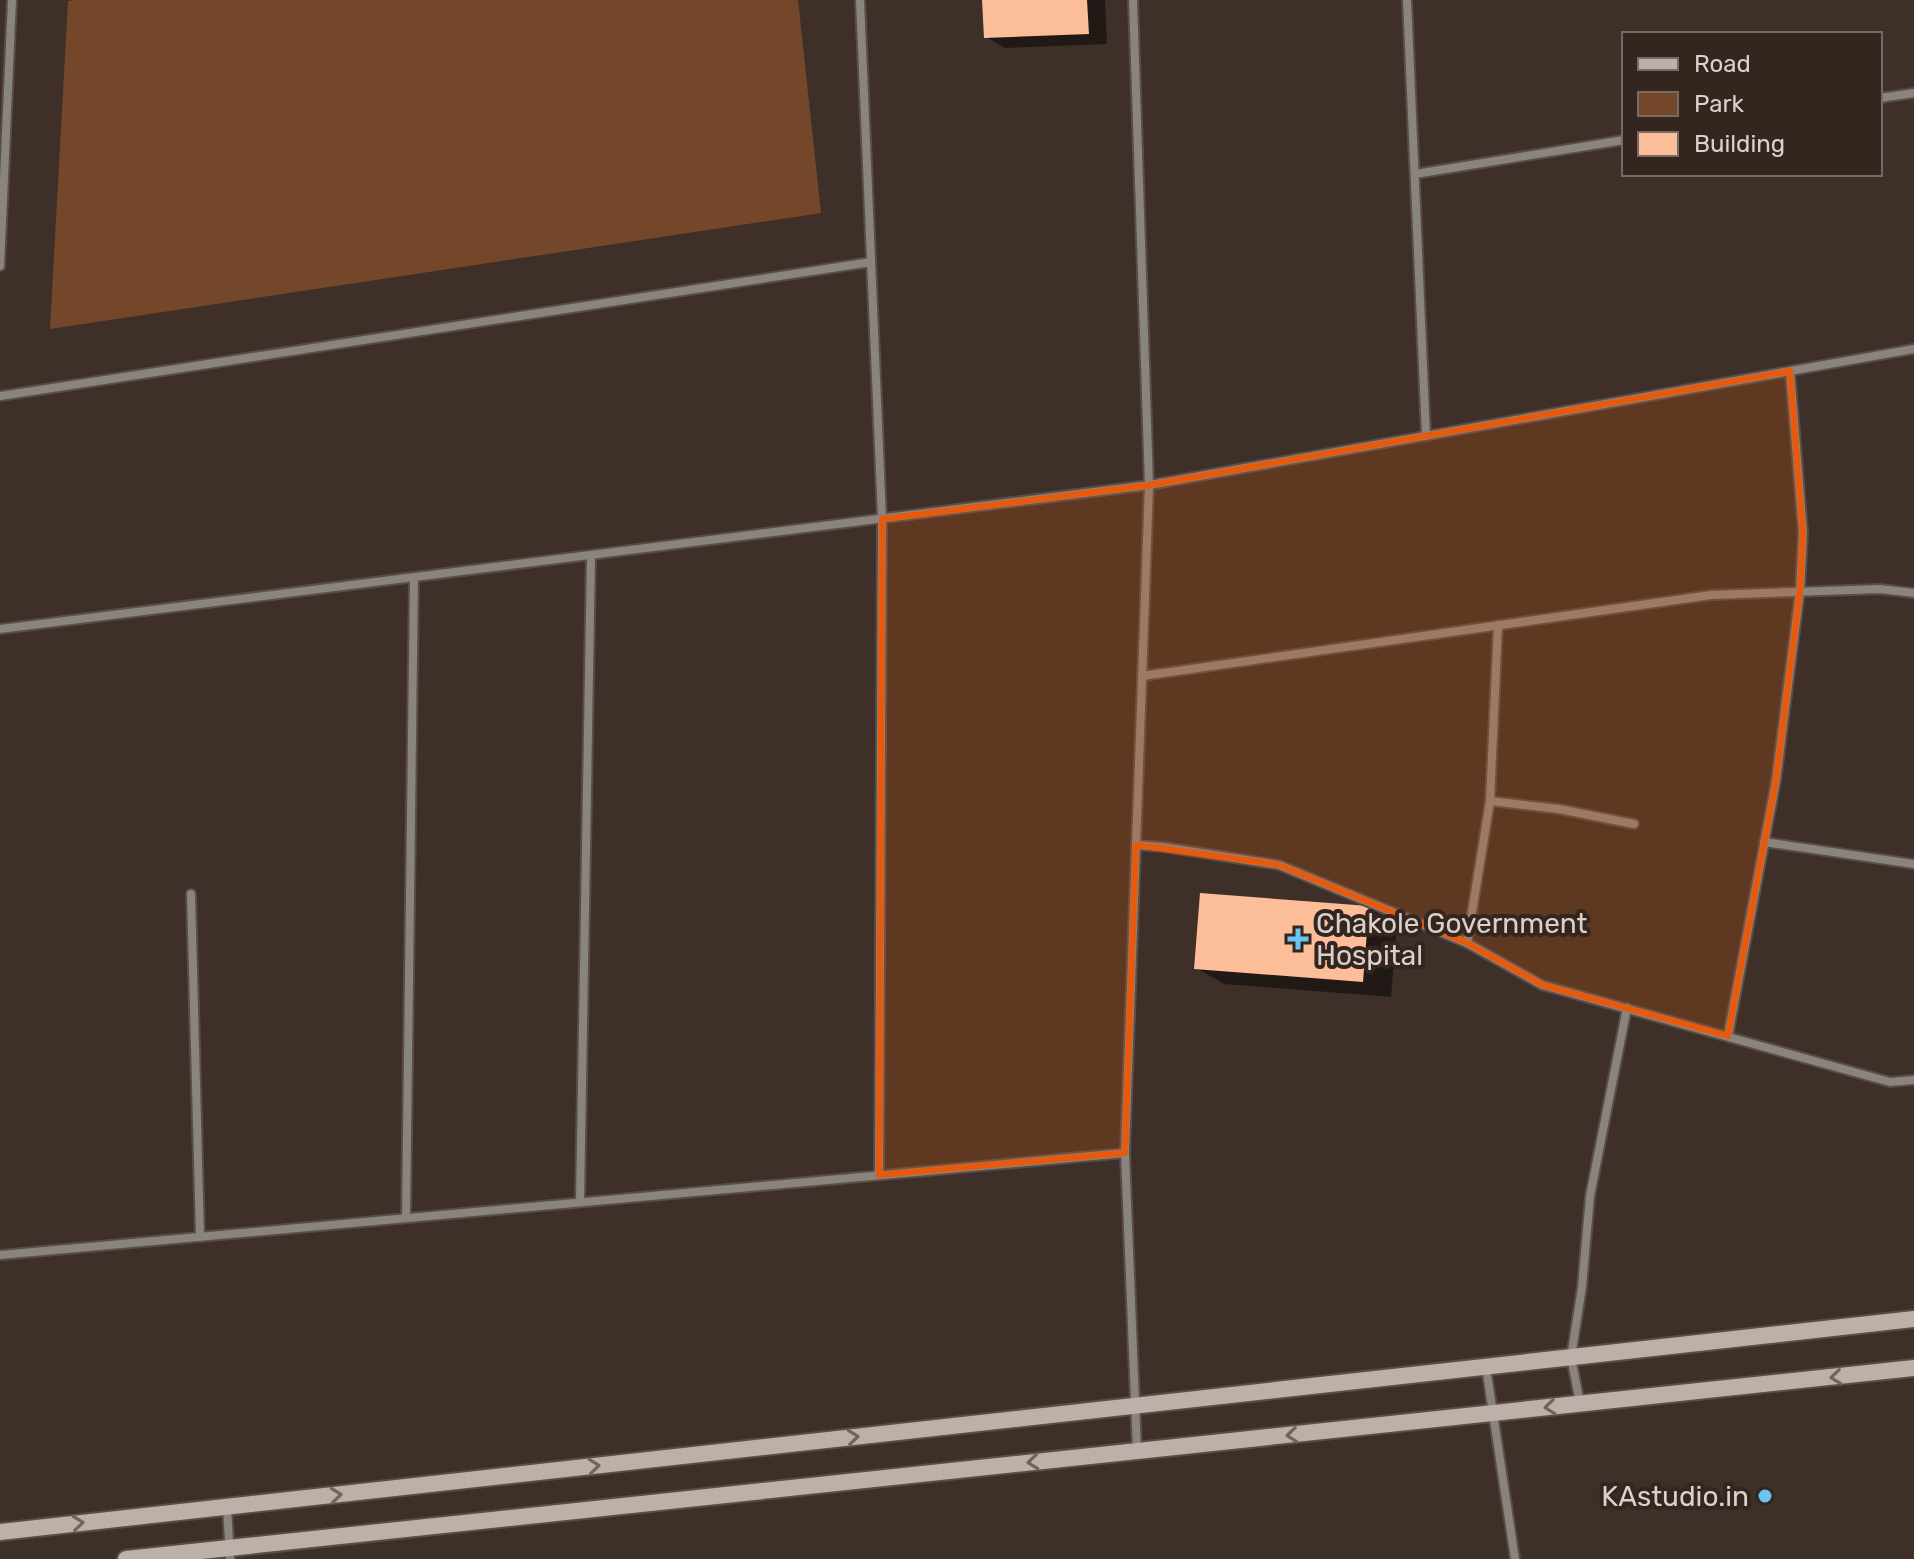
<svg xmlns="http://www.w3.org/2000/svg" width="1914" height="1559" font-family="Rubik,sans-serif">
<rect width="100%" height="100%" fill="#3e3028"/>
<polygon fill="#74472b" points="74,0 798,0 821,213 50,329 68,1"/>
<g fill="#0007">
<polygon points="984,0 1105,0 1107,44 1005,48 986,37"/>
<polygon points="1202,895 1369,908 1397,925 1391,997 1224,984 1196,968"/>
</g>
<g fill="#fcbe99">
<polygon points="982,0 1087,0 1089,34 984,38"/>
<polygon points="1200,893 1369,906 1363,982 1194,969"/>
</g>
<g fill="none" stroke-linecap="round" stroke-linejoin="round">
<g stroke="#5a4d46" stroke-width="12">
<g id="minor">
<polyline points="860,0 882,519 879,1175"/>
<polyline points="1133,0 1149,485 1125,1153 1137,1450"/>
<polyline points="1407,0 1426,436"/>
<polyline points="1880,98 1914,93"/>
<polyline points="1415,174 1624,140"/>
<polyline points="0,266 12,0"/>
<polyline points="0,396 871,262"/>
<polyline points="0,629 1149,485 1914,349"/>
<polyline points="1142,676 1711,595 1880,589 1914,593"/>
<polyline points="1490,801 1559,809 1634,824"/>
<polyline points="1764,842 1914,864"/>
<polyline points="1136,845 1163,847 1279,865 1467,943 1542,985 1890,1082 1914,1080"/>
<polyline points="191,894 200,1237"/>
<polyline points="1467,943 1490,801 1498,625"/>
<polyline points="1728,1036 1776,781 1800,591 1803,533 1790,371"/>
<polyline points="580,1202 591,555"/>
<polyline points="406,1218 414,577"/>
<polyline points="0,1255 1125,1153"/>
<polyline points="1486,1367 1515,1559"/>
<polyline points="1580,1403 1571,1357 1582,1287 1590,1196 1627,1008"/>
<polyline points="227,1507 230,1559"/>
</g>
</g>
<g stroke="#5a4d46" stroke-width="20">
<g id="secondary">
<polyline points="0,1532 1914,1319"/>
<polyline points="126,1559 1914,1368"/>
</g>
</g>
<use href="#minor" stroke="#8a837e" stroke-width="8"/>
<use href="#secondary" stroke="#bcb0a9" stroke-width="16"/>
</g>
<defs><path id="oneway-chevron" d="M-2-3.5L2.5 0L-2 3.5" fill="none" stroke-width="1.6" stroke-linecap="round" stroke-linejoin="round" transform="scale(2)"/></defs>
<g stroke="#71645d">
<use href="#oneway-chevron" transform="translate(1836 1377) rotate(174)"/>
<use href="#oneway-chevron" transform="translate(1550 1407) rotate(174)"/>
<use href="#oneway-chevron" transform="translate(1292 1435) rotate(174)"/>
<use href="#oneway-chevron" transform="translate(853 1437) rotate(-6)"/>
<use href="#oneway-chevron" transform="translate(1033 1462) rotate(174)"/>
<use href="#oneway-chevron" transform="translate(594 1466) rotate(-6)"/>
<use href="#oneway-chevron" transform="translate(336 1495) rotate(-6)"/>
<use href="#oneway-chevron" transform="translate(78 1523) rotate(-6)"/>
</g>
<path fill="#e8590c" fill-opacity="0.2" stroke="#e8590c" stroke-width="6" stroke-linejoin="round" d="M1790,371L1803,533L1800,591L1776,781L1728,1036L1542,985L1467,943L1279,865L1136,845L1125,1153L879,1175L882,519L1149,485Z"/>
<g fill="#69c4f1" stroke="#34261e" stroke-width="3">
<path d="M1294 927h8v8h8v8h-8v8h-8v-8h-8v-8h8z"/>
<circle cx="1765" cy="1496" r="8"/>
</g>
<g text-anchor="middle" stroke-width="8" stroke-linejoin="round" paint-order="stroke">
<g font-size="28" fill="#dbd1cc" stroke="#34261e" text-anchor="start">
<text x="1316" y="933">Chakole Government<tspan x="1316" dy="32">Hospital</tspan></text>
<text x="1749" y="1506" text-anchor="end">KAstudio.in</text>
</g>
</g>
<rect x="1622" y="32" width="260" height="144" fill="#34261e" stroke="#776a64" stroke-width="2"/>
<rect x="1638" y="58" width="40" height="12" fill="#bcb0a9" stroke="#776a64" stroke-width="2"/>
<text x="1694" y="72" font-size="24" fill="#dbd1cc">Road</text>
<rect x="1638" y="92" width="40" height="24" fill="#74472b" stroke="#776a64" stroke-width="2"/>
<text x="1694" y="112" font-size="24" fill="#dbd1cc">Park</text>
<rect x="1638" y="132" width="40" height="24" fill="#fcbe99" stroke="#776a64" stroke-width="2"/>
<text x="1694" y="152" font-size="24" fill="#dbd1cc">Building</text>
</svg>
